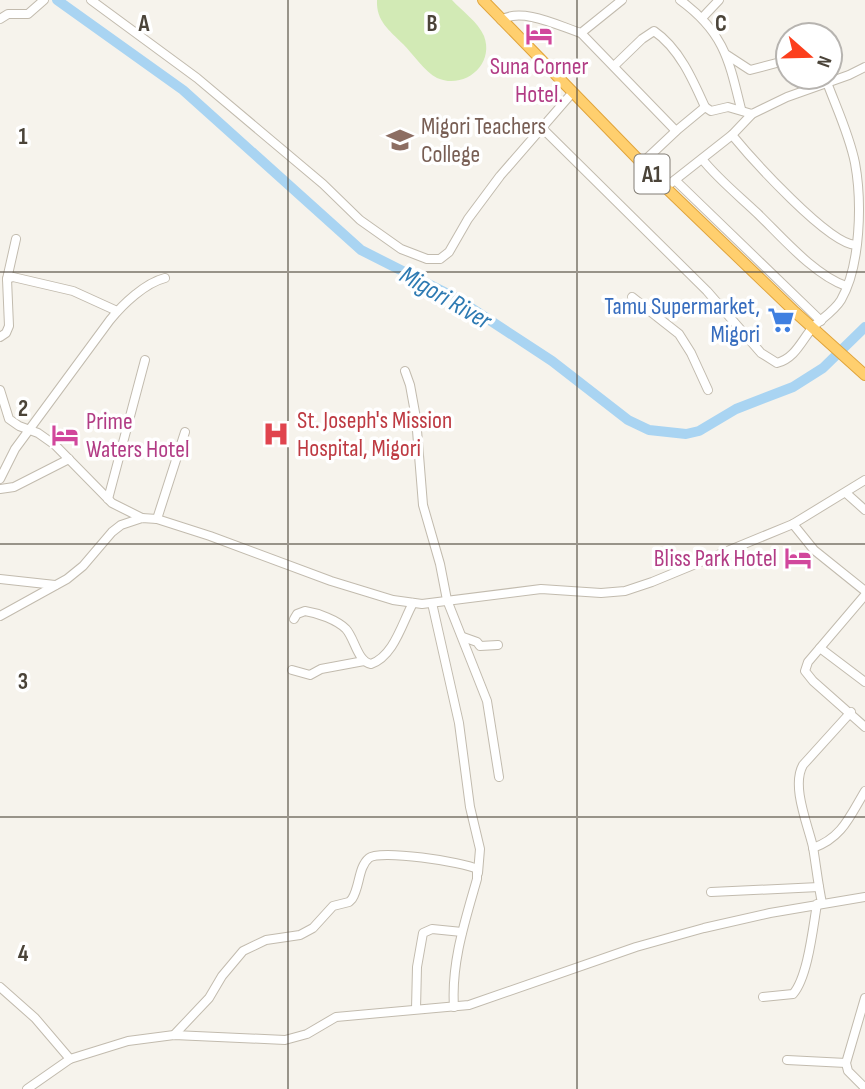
<svg xmlns="http://www.w3.org/2000/svg" width="865" height="1089" font-family="'Sofia Sans Condensed',sans-serif">
<rect width="100%" height="100%" fill="#f6f3ec"/>
<path fill="#d2eab5" d="M377,0H452C462,11 478,22 484,36C495,65 464,90 437,78C425,72 413,54 403,44C389,30 376,21 377,0Z"/>
<g fill="none" stroke-linecap="round" stroke-linejoin="round">
<polyline stroke="#a9d4f2" stroke-width="10" points="57,0 183,90 361,250 456,298 552,361 628,420 649,430 686,434 699,431 736,409 793,387 823,368 865,327"/>
<g stroke="#c2bbae" stroke-width="10">
<g id="minor">
<polyline points="91,0 197,78 323,184 360,220 401,249 427,259 440,259 449,252 468,219 500,176 573,92"/>
<path d="M680,0C724,32 729,60 741,109"/>
<polyline points="702,18 719,0"/>
<polyline points="0,19 8,14 28,14 44,0"/>
<path d="M501,20C522,7 559,26 581,33L622,0"/>
<polyline points="581,33 676,131"/>
<polyline points="727,55 750,70 788,60"/>
<path d="M614,66L642,39L654,31C679,48 693,80 705,107"/>
<path d="M752,114L732,135C751,158 829,245 856,245"/>
<path d="M541,127L707,291L761,353L777,363C796,358 802,339 814,326C823,318 835,310 841,300C861,265 862,201 855,163C849,133 835,105 825,77"/>
<path d="M702,159C718,179 738,195 757,213C781,236 814,275 846,286"/>
<polyline points="642,163 676,131 705,107 711,111 728,107 752,114 787,97 849,75 865,67"/>
<polyline points="675,180 821,321"/>
<polyline points="671,183 732,135"/>
<polyline points="7,279 16,239"/>
<polyline points="632,297 679,334 691,353 708,390"/>
<polyline points="0,337 6,333 9,326 7,279 13,277 73,291 117,311"/>
<polyline points="405,371 410,385 416,418 423,505 440,564 447,600 487,701 499,777"/>
<polyline points="0,390 9,419 19,426 38,433 55,445 112,503 142,518"/>
<path d="M0,479L15,449L110,320C123,304 145,283 165,278"/>
<polyline points="0,489 14,487 69,459"/>
<polyline points="846,493 865,510"/>
<polyline points="108,499 145,360"/>
<polyline points="157,519 185,432"/>
<polyline points="793,524 814,550 865,591"/>
<polyline points="0,579 55,585"/>
<polyline points="865,595 808,662 805,671 813,681 865,727"/>
<polyline points="432,603 459,723 470,807 480,849 478,873"/>
<polyline points="0,616 67,579 83,566 112,532 121,525 142,518 157,519 210,536 331,581 393,600 422,604 541,589 601,593 625,591 652,582 793,524 865,480"/>
<path d="M294,619L297,614L305,611C318,613 337,620 346,629C355,639 357,661 371,664C394,656 402,623 413,603"/>
<polyline points="463,637 477,642 480,646 498,645"/>
<polyline points="820,648 865,682"/>
<polyline points="292,670 310,675 321,669 364,661"/>
<path d="M813,848C842,838 850,816 865,791"/>
<polyline points="711,892 819,887"/>
<path d="M822,903C818,884 816,865 813,847C808,825 791,786 803,765L851,712"/>
<polyline points="0,987 35,1018 70,1059"/>
<path d="M763,997L793,994C808,977 813,927 817,904"/>
<polyline points="865,998 846,1063 848,1071 865,1088"/>
<polyline points="416,1009 417,967 423,933 432,929 462,932"/>
<path d="M174,1035L209,998L222,976L243,951L266,940L300,935L313,928L333,906L349,902L352,899C360,887 358,867 369,858C379,849 464,862 477,869V879C465,921 451,963 454,1007"/>
<polyline points="787,1060 846,1063"/>
<polyline points="27,1089 70,1059 128,1041 174,1035 285,1040 307,1034 336,1017 469,1005 636,947 704,928 770,913 865,897"/>
</g>
</g>
<g stroke="#e0a43c" stroke-width="12">
<polyline id="highway" points="483,0 665,187 795,312 865,375"/>
</g>
<use href="#minor" stroke="#fff" stroke-width="8"/>
<use href="#highway" stroke="#ffcf6e" stroke-width="10"/>
</g>
<path fill="none" stroke="#4b4439" stroke-width="2" stroke-opacity="0.55" d="M288,0V1089M577,0V1089M0,272H865M0,544H865M0,817H865"/>
<defs>
<g id="hotel-bare" transform="scale(2.1)"><path d="M-6-4.5h1.5V1H6V5H4.5V3h-9V5H-6ZM-4 0a1.8 1.8 0 1 1 3.6 0ZM.5 0V-2.5h3Q6-2.5 6 0Z" fill="#d1479c" stroke="#fff" stroke-width="2.5" paint-order="stroke"/></g>
<g id="university-bare" transform="scale(2.1)"><path d="M0-5L7-2L0 1L-7-2ZM-4 1L0 2.5L4 1V4Q0 6-4 4Z" fill="#8d6e63" stroke="#fff" stroke-width="2.5" paint-order="stroke"/></g>
<g id="supermarket-bare" transform="scale(2.1)"><path d="M-6-5.5h2.5l.6 2H6L4.5 2H-2.5L-4.4-4H-6ZM-1.5 3.2a1.3 1.3 0 1 0 .1 0ZM3 3.2a1.3 1.3 0 1 0 .1 0Z" fill="#3f7fe0" stroke="#fff" stroke-width="2.5" paint-order="stroke"/></g>
<g id="hospital-bare" transform="scale(2.1)"><path d="M-5-5h3v3.5h4V-5h3V5h-3V1.5h-4V5h-3Z" fill="#e0444e" stroke="#fff" stroke-width="2.5" paint-order="stroke"/></g>
</defs>
<g fill-rule="evenodd">
<use href="#hotel-bare" x="539" y="34"/>
<use href="#university-bare" x="400" y="140"/>
<use href="#supermarket-bare" x="781" y="320"/>
<use href="#hospital-bare" x="276" y="434"/>
<use href="#hotel-bare" x="65" y="435"/>
<use href="#hotel-bare" x="798" y="558"/>
</g>
<g text-anchor="middle" stroke-width="7" stroke-linejoin="round" paint-order="stroke">
<rect fill="#fff" stroke="#817c74" stroke-width="2" x="634.5" y="154.5" width="35" height="39" rx="5"/>
<g font-size="23" font-weight="bold" fill="#4b4439">
<text x="652" y="182">A1</text>
</g>
<g font-size="24" fill="#b23c85" stroke="#fff">
<text x="539" y="74">Suna Corner<tspan x="539" dy="28">Hotel.</tspan></text>
<text x="86" y="429" text-anchor="start">Prime<tspan x="86" dy="28">Waters Hotel</tspan></text>
<text x="777" y="566" text-anchor="end">Bliss Park Hotel</text>
</g>
<g font-size="24" fill="#785e54" stroke="#fff" text-anchor="start">
<text x="421" y="134">Migori Teachers<tspan x="421" dy="28">College</tspan></text>
</g>
<g font-size="24" fill="#366cbe" stroke="#fff" text-anchor="end">
<text x="760" y="314">Tamu Supermarket,<tspan x="760" dy="28">Migori</tspan></text>
</g>
<g font-size="24" fill="#be3a42" stroke="#fff" text-anchor="start">
<text x="297" y="428">St. Joseph's Mission<tspan x="297" dy="28">Hospital, Migori</tspan></text>
</g>
<g font-size="26" font-style="italic" fill="#2e7ab2" stroke="#fff">
<text transform="translate(446 297) rotate(30)" y="9">Migori River</text>
</g>
</g>
<g font-size="23" text-anchor="middle" font-weight="bold" fill="#4b4439" stroke="#fff" stroke-width="7" stroke-linejoin="round" paint-order="stroke">
<text x="144" y="31">A</text>
<text x="432" y="31">B</text>
<text x="721" y="31">C</text>
<text x="23" y="144">1</text>
<text x="23" y="416">2</text>
<text x="23" y="689">3</text>
<text x="23" y="961">4</text>
</g>
<g transform="translate(809 56) rotate(110)"><circle r="33" fill="#ffffff" stroke="#b7b4b0" stroke-width="2"/>
<path d="M0-5L12 26L0 18L-12 26Z" fill="#fc3f1d"/>
<text y="-10" font-size="19" font-weight="bold" text-anchor="middle" fill="#4b4439">N</text>
</g>
</svg>
